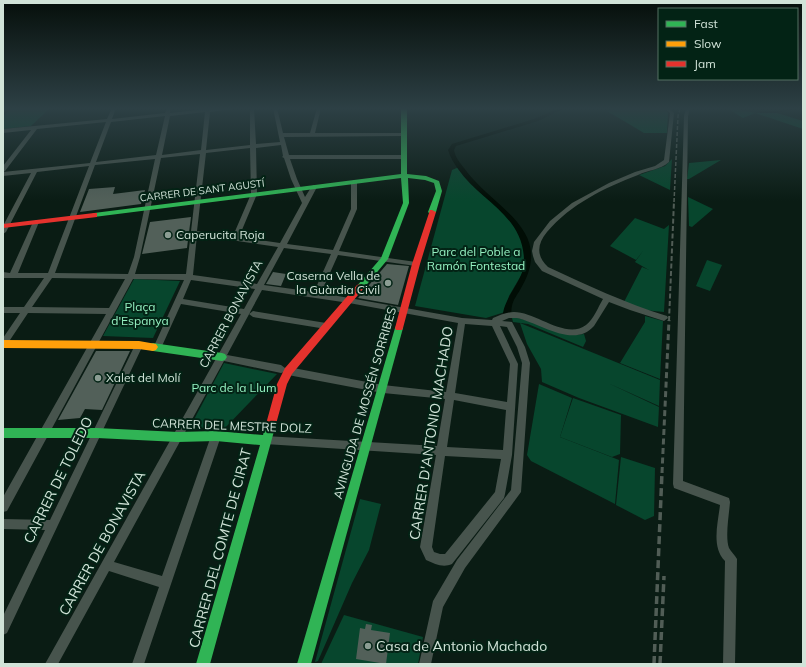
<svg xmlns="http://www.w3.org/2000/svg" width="806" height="667" font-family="Mulish,sans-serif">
<rect width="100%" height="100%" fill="#0a1c14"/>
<g fill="#07462d">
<polygon points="11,108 50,108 31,126 3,129 3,117"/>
<polygon points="617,108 664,108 668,113 667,133 644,133 607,111"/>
<polygon points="727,108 757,113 777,113 803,121 803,129 755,113 743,118"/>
<polygon points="672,159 670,190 639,175 665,166"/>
<polygon points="721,160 689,179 687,179 689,163"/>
<polygon points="459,167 469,181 517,225 524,242 525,263 523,272 509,296 505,312 486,318 415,306 452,170"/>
<polygon points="688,197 713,209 692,227 689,226"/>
<polygon points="635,218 664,229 669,225 664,312 643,310 624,302 642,267 649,270 635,262 643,251 636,260 610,246"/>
<polygon points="707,260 722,265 710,291 696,286"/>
<polygon points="134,279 180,281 153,338 103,336"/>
<polygon points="645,316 663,321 660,379 620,363 645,322"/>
<polygon points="512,318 518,318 576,335 584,334 586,341 583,347 528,324 513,322"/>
<polygon points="520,323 660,380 659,406 608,383 659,407 658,427 579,398 542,382 541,369 527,344"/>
<polygon points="224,363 277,374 224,429 190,427"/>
<polygon points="539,384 572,398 560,437 619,460 615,504 531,461 527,455"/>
<polygon points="573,398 621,415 620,454 612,457 560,437"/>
<polygon points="621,457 655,468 654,516 645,520 616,505"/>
<polygon points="360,499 381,504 369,550 352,583 318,661 315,662"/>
<polygon points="344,615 423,637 418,664 321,664"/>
</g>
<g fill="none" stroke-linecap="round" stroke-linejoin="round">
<polyline stroke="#010d05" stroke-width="1.5" points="760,112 777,112 797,108"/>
<path fill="#010d05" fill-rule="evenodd" d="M559,108H565L538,121L456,146L454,150C455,157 460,163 464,168C493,209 557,229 520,290C517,295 513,300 512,306C511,309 512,313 510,315C509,316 508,316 507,316L503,313C506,295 523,281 524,263C525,216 481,202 458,169C454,163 450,157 448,150L452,144L534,119Z"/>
</g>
<g fill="#526059">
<polygon points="115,187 113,194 145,190 141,204 80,212 89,189"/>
<polygon points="191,217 187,248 142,254 150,222"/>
<polygon points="387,264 409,266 398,305 358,298"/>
<polygon points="273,272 286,274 281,286 266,284"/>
<polygon points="96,351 130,351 102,410 85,409 80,418 58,420"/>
<polygon points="366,624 372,625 371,630 390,633 386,664 356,659 360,628 365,629"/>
</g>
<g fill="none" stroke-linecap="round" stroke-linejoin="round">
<g fill="#47544d" fill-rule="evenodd">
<polygon points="3,108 8,108 3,113"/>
<path d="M112,108H116L112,119L165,113L167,108H171L170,113L205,109L206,108H235L233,109L210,112L206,150L250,145V108H254L256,144L280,142L273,108H277L283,133H310L317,108H321L315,133H405L406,134L403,136L284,137L289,155H403L406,157L403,159H290L297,179L305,197L312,186L314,185L317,187L287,244L333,250L351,209V182L354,180L357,182V209L339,251L416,262L420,264L416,266L338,255L321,293L462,318L492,320L493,318C500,315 507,312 514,312C536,312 566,340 586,325C594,319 598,307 603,299L542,271L535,262L533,256L532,251L534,242L550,221L572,203L609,183L635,172L655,166L664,160L670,113L664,108H669L674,113L669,162C660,170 648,170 638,175C604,188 571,204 547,232C537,244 536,256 548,267C587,285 625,303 667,316L668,318L664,321L630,310L609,302L594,326C574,349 540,323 517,318H509L502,321L512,322L525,347L530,363L521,492L465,568L443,607L431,664H419L433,601L457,560L511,490L522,363L517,347L507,327L500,326L518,364L512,455L505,494L504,498L452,564C443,568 435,564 426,560L420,547L436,455L265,444L262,443L260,440L262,437L265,436L437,446L445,399L383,393L288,375L284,372L281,373L224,361L114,562L162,576L211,436L213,433L216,432L219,433L221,436L144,664H132L159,587L109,571L58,664H45L241,314L181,304L162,346L161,348H155L154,346L184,280L133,279L7,511L3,512V497L106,314L28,313L6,346L3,347V338L20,313H3V307H24L44,278H3V272L10,273L33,222L36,220L39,222L18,273H48L89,166L37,172L6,232L3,234V226L31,173L3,176V172L90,163L106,122L37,129L5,171L3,172V166L31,130L3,133V129L107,119ZM205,112L201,150L162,155L170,116ZM165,116L156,155L96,162L111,122ZM281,145L283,156L282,157L284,158L291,179L302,203L280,243L239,237L257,194L256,148ZM250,148L251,194L233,236L197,231L206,153ZM200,154L186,274H135L140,257L161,158ZM155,159L134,257L128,274L55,273L95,165ZM197,235L278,247L257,284L193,275ZM284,248L331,254L314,292L264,285ZM52,278L125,279L109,308L32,307ZM191,280L255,289L244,309L183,299ZM262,290L349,303L458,323L446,392L383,385L288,367L285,368L281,365L227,355ZM465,324L492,326L510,364L507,402L455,393ZM454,400L506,410L503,450L447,447ZM445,456L501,459L495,492L445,554H440L434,552L432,547Z"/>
<path d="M686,108H690L688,116L683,481L729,498L730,502C729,515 725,537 729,548C731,552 735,555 737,559L735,664H723L725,561C711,547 718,523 720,505L674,488L673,484L684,116Z"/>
<polygon points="253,311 326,323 329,324 330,326 329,328 326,329 253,317 249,314"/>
<polygon points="139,342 142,343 143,345 7,633 3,635 3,616 45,530 3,529 3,519 50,520 135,345 136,343"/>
</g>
<g fill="#30b455" fill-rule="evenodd">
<polygon points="401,108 407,108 407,174 426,176 439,181 442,191 436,212 432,214 430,214 428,212 436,191 434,183 425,180 408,178 409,203 388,259 363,289 360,290 356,287 381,258 403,203 401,178 94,217 90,215 94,213 401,174"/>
<polygon points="399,325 402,326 403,328 311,664 297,664 395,328 396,326"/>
<polygon points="153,343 222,353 225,354 227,357 225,360 222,361 153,351 150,350 148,347 150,344"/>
<polygon points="271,419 275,421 276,424 210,664 196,664 260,445 216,441 178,442 97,438 3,438 3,428 97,428 178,432 216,431 263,435 267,421"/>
</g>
<polygon fill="#ff9f0a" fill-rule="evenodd" points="3,340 139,341 156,344 158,347 156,350 153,351 139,349 3,348"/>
<g fill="#e5322d" fill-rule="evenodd">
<polygon points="430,210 432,210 436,212 420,264 403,328 402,330 396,330 395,328 412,264"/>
<polygon points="94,213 97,213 97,217 3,228 3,224"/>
<polygon points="360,284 364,287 363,289 292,374 287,384 276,424 275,427 271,429 267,427 266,424 277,384 285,368 357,285"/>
</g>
<polyline stroke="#515d56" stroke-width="1.5" stroke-dasharray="4 2" stroke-linecap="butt" points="674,202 678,116 680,108"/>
<polyline stroke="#515d56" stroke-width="2" stroke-dasharray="5 2.5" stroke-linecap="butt" points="669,321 674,201"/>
<polyline stroke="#515d56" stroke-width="3" stroke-dasharray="6 3.5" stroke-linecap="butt" points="662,473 669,320"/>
<g stroke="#515d56" stroke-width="3.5" stroke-dasharray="8 4" stroke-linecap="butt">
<polyline points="654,664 662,472"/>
<polyline points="660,664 664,576"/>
</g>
</g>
<linearGradient id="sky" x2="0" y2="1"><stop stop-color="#060f0b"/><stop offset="0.54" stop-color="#2d4045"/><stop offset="1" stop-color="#2d4045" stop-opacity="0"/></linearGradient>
<rect width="806" height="201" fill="url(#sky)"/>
<g fill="#8b9d93" stroke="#032315" stroke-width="1.5">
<circle cx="168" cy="235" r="4"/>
<circle cx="388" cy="283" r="4"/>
<circle cx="98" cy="378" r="4"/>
<circle cx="368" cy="646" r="4"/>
</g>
<g text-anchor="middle" stroke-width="4" stroke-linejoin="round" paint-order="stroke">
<g font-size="10" fill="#d1e3d8" stroke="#032315">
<text transform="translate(202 190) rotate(-7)" y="4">CARRER DE SANT AGUSTÍ</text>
</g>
<g font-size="12" fill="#d1e3d8" stroke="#032315" text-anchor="start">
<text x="176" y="239">Caperucita Roja</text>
<text x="380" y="280" text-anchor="end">Caserna Vella de<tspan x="380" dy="14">la Guàrdia Civil</tspan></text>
<text x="106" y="382">Xalet del Molí</text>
</g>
<g font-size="12" fill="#94f0c0" stroke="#032315">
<text x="476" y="256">Parc del Poble a<tspan x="476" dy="14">Ramón Fontestad</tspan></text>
<text x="140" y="311">Plaça<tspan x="140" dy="14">d'Espanya</tspan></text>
<text x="234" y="392">Parc de la Llum</text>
</g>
<g font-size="12" fill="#d1e3d8" stroke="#032315">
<text transform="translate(231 314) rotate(-62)" y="4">CARRER BONAVISTA</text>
<text transform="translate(365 403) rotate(-74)" y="4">AVINGUDA DE MOSSÉN SORRIBES</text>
<text transform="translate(232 426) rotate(2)" y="4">CARRER DEL MESTRE DOLZ</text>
</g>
<g font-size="14" fill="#d1e3d8" stroke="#032315">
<text transform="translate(431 433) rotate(-81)" y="5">CARRER D'ANTONIO MACHADO</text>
<text transform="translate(58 480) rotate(-64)" y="5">CARRER DE TOLEDO</text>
<text transform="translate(102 543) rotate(-61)" y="5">CARRER DE BONAVISTA</text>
<text transform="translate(220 548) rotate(-75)" y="5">CARRER DEL COMTE DE CIRAT</text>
</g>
<g font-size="14" fill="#d1e3d8" stroke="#032315" text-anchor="start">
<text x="376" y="651">Casa de Antonio Machado</text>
</g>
</g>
<rect width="806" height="667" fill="none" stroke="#d1e3d8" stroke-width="8"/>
<rect x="658" y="8" width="140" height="72" fill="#032315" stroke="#557063"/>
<rect x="666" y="21" width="20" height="6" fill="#30b455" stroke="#557063"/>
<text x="694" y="28" font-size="12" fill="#d1e3d8">Fast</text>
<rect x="666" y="41" width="20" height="6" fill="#ff9f0a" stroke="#557063"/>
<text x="694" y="48" font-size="12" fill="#d1e3d8">Slow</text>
<rect x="666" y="61" width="20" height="6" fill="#e5322d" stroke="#557063"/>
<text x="694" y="68" font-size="12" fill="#d1e3d8">Jam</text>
</svg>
